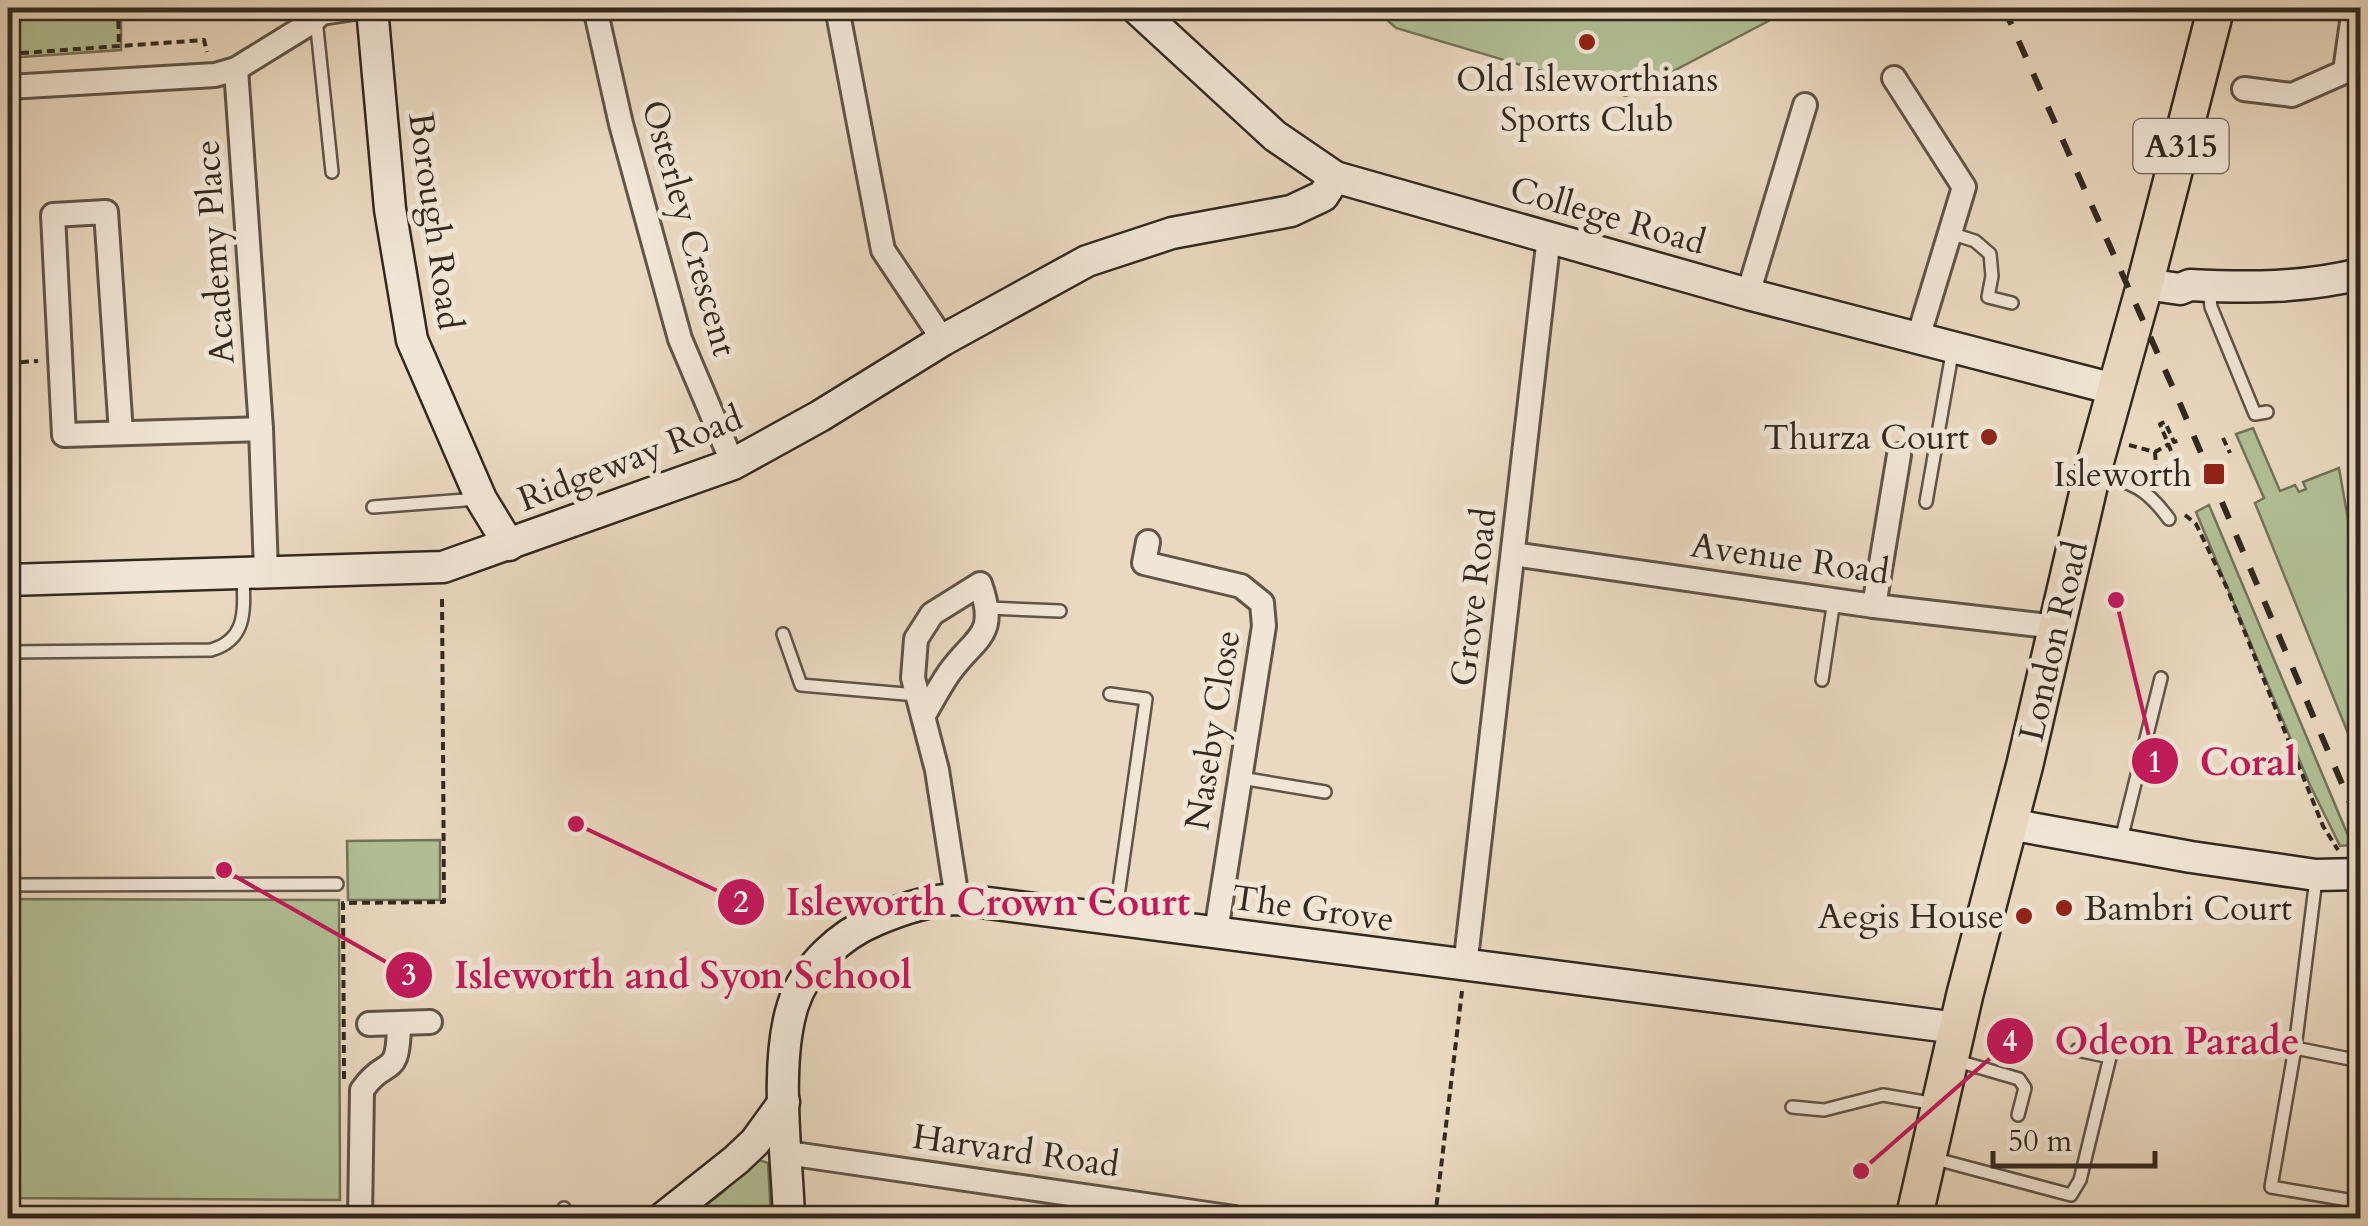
<svg xmlns="http://www.w3.org/2000/svg" width="2368" height="1226" font-family="Cardo,serif">
<rect width="100%" height="100%" fill="#ead9c0"/>
<filter id="stains"><feTurbulence type="fractalNoise" baseFrequency=".002" numOctaves="4"/><feColorMatrix values="0 0 0 0 .2 0 0 0 0 .09 0 0 0 0 .02 0 0 0 .5 -.17"/></filter>
<radialGradient id="worn" r=".72"><stop offset=".6" stop-color="#630" stop-opacity="0"/><stop offset="1" stop-color="#630" stop-opacity=".3"/></radialGradient>
<g fill="#b2c096" stroke="#72745b" stroke-width="2.5">
<polygon points="8,8 121,8 121,50 8,58"/>
<polygon points="1373,8 1793,8 1626,96 1396,28"/>
<polygon points="2253,428 2280,491 2295,485 2299,492 2306,489 2303,482 2339,468 2360,588 2360,763 2255,503 2264,498 2236,434"/>
<polygon points="2209,505 2352,845 2340,846 2309,783 2196,512"/>
<polygon points="440,840 440,900 348,900 347,841"/>
<polygon points="8,899 339,900 340,1200 8,1198"/>
<polygon points="755,1159 768,1163 771,1218 689,1218 723,1192"/>
</g>
<g fill="none" stroke-linecap="round" stroke-linejoin="round">
<g stroke="#605548" stroke-width="16">
<g id="lane">
<polyline points="316,19 332,172"/>
<polyline points="1950,233 1975,241 1990,254 1992,276 1988,297 2012,303"/>
<polyline points="2209,290 2211,307 2255,414 2267,412"/>
<path d="M2096,475C2132,481 2147,489 2169,519"/>
<polyline points="1926,502 1953,348"/>
<polyline points="373,507 478,499"/>
<polyline points="988,608 1060,611"/>
<polyline points="783,634 801,685 917,695"/>
<path d="M8,652L211,650C248,639 244,609 243,575"/>
<polyline points="1822,680 1834,600"/>
<polyline points="1110,694 1146,699 1115,917"/>
<polyline points="1241,778 1325,792"/>
<polyline points="2120,844 2161,678"/>
<polyline points="2316,879 2295,1048 2271,1187 2360,1202"/>
<polyline points="8,885 337,884"/>
<polyline points="2295,1048 2360,1061"/>
<polyline points="1954,1060 2019,1079 2025,1088 2018,1115"/>
<polyline points="1792,1107 1824,1110 1883,1095 1936,1104"/>
<polyline points="1932,1158 2071,1195 2080,1180 2110,1057 2077,1050"/>
<polyline points="564,1208 564,1218"/>
</g>
</g>
<g stroke="#605548" stroke-width="28">
<g id="street">
<polyline points="595,8 621,124 680,339 733,464"/>
<polyline points="837,8 883,250 943,340"/>
<polyline points="236,69 261,429 266,571"/>
<polyline points="2345,71 2354,8"/>
<polyline points="1894,78 1964,187 1918,338"/>
<polyline points="8,87 215,75 236,69 312,22 321,13 354,8"/>
<polyline points="2244,89 2292,95 2360,65"/>
<polyline points="1748,294 1805,105"/>
<polyline points="121,433 106,212 53,215 64,435 261,429"/>
<polyline points="1148,542 1144,563 1241,586 1262,603 1264,626 1216,932"/>
<polyline points="1513,554 1874,606 2057,627"/>
<polyline points="1874,606 1899,455"/>
<path d="M924,715C932,701 940,686 949,673C975,636 999,637 980,584L932,614L916,639L913,678L937,770L957,899"/>
<polyline points="1465,967 1549,236"/>
<polyline points="369,1024 430,1022"/>
<polyline points="787,1153 1235,1218"/>
<path d="M360,1218L362,1090C387,1054 398,1082 399,1024"/>
</g>
</g>
<g stroke="#322920" stroke-width="35">
<g id="secondary">
<polyline points="372,8 390,209 412,340 481,499 509,545"/>
<polyline points="1136,8 1275,136 1335,177 1748,294 2114,389"/>
<path d="M2145,284L2180,289L2190,285C2249,288 2303,288 2360,274"/>
<polyline points="8,580 443,567 733,464 820,416 943,340 1087,261 1172,233 1291,211 1323,196 1335,177"/>
<polyline points="2009,824 2191,857 2316,875 2360,874"/>
<polyline points="663,1218 736,1160 755,1142 784,1102"/>
<path d="M789,1218C787,1156 774,1064 793,1005C805,967 840,935 876,920C902,909 928,900 957,899L1957,1028"/>
</g>
</g>
<g stroke="#322920" stroke-width="40">
<polyline id="primary" points="1914,1218 1965,994 2025,764 2092,474 2145,284 2216,8"/>
</g>
<g stroke="#322920" stroke-width="4" stroke-dasharray="8 5" stroke-linecap="butt">
<polyline points="118,8 119,46"/>
<polyline points="8,54 204,40 207,52"/>
<polyline points="8,363 38,361"/>
<polyline points="2223,438 2230,453"/>
<polyline points="2129,445 2155,452 2169,444"/>
<polyline points="2171,451 2160,424 2165,422 2174,442 2180,440"/>
<polyline points="2155,452 2157,481"/>
<polyline points="2185,515 2196,524 2227,588 2323,826 2338,850"/>
<polyline points="344,1079 343,903 444,902 442,594"/>
<polyline points="1435,1218 1462,991"/>
</g>
<use href="#lane" stroke="#f1e6d6" stroke-width="11"/>
<use href="#street" stroke="#f1e6d6" stroke-width="22"/>
<use href="#secondary" stroke="#f1e6d6" stroke-width="30"/>
<use href="#primary" stroke="#ead9c0" stroke-width="35"/>
<polyline stroke="#322920" stroke-width="6" stroke-dasharray="18 18" stroke-linecap="butt" points="2004,8 2181,406 2360,826"/>
</g>
<g fill="#8f2418" stroke="#f1e6d6" stroke-width="4">
<circle cx="1587" cy="42" r="10"/>
<circle cx="1989" cy="437" r="10"/>
<rect x="2202" y="462" width="24" height="24" rx="5"/>
<circle cx="2064" cy="908" r="10"/>
<circle cx="2024" cy="916" r="10"/>
</g>
<g text-anchor="middle" stroke-width="10" stroke-linejoin="round" paint-order="stroke">
<rect fill="#f1e6d6" stroke="#6b6257" stroke-width="2.5" x="2133.5" y="119" width="95" height="54" rx="8"/>
<g font-size="32" font-weight="bold" fill="#322920">
<text x="2181" y="157">A315</text>
</g>
<g font-size="35" fill="#322920" stroke="#f1e6d6" text-anchor="end">
<text x="1587" y="91" text-anchor="middle">Old Isleworthians<tspan x="1587" dy="40">Sports Club</tspan></text>
<text x="1969" y="449">Thurza Court</text>
<text x="2192" y="486">Isleworth</text>
<text x="2084" y="920" text-anchor="start">Bambri Court</text>
<text x="2004" y="928">Aegis House</text>
</g>
<g font-size="35" fill="#322920" stroke="#f1e6d6">
<text transform="translate(1608 215) rotate(16)" y="12">College Road</text>
<text transform="translate(436 221) rotate(82)" y="12">Borough Road</text>
<text transform="translate(690 228) rotate(74)" y="12">Osterley Crescent</text>
<text transform="translate(214 252) rotate(-94)" y="12">Academy Place</text>
<text transform="translate(630 458) rotate(-21)" y="12">Ridgeway Road</text>
<text transform="translate(1790 558) rotate(8)" y="12">Avenue Road</text>
<text transform="translate(1473 597) rotate(-83)" y="12">Grove Road</text>
<text transform="translate(2053 641) rotate(-77)" y="12">London Road</text>
<text transform="translate(1212 730) rotate(-81)" y="12">Naseby Close</text>
<text transform="translate(1313 908) rotate(8)" y="12">The Grove</text>
<text transform="translate(1016 1150) rotate(8)" y="12">Harvard Road</text>
</g>
</g>
<path fill="none" stroke="#c2185b" stroke-width="4" d="M2116 600L2155 761M576 824L741 902M224 870L409 975M1861 1171L2010 1041"/>
<g fill="#c2185b" stroke="#f1e6d6" stroke-width="4">
<circle cx="2116" cy="600" r="10"/>
<circle cx="576" cy="824" r="10"/>
<circle cx="224" cy="870" r="10"/>
<circle cx="1861" cy="1171" r="10"/>
<circle cx="2155" cy="761" r="25"/>
<circle cx="741" cy="902" r="25"/>
<circle cx="409" cy="975" r="25"/>
<circle cx="2010" cy="1041" r="25"/>
</g>
<g font-size="30" text-anchor="middle" font-weight="bold" fill="#fff">
<text x="2155" y="772">1</text>
<text x="741" y="912">2</text>
<text x="409" y="985">3</text>
<text x="2010" y="1051">4</text>
</g>
<g font-size="38" text-anchor="middle" font-weight="bold" fill="#c2185b" stroke="#f1e6d6" stroke-width="10" stroke-linejoin="round" paint-order="stroke">
<text x="2248" y="775">Coral</text>
<text x="988" y="915">Isleworth Crown Court</text>
<text x="683" y="988">Isleworth and Syon School</text>
<text x="2177" y="1054">Odeon Parade</text>
</g>
<rect width="2368" height="1226" fill="none" stroke="#ead9c0" stroke-width="40"/>
<rect x="10" y="10" width="2348" height="1206" fill="none" stroke="#322920" stroke-width="5"/>
<rect x="20" y="20" width="2328" height="1186" fill="none" stroke="#322920" stroke-width="2.5"/>
<path d="M1993 1151v15h162v-15" fill="none" stroke="#322920" stroke-width="5"/>
<text x="2008" y="1151" font-size="30" fill="#322920" stroke="#f1e6d6" stroke-width="8" paint-order="stroke">50 m</text>
<rect width="100%" height="100%" filter="url(#stains)"/>
<rect width="100%" height="100%" fill="url(#worn)"/>
</svg>
